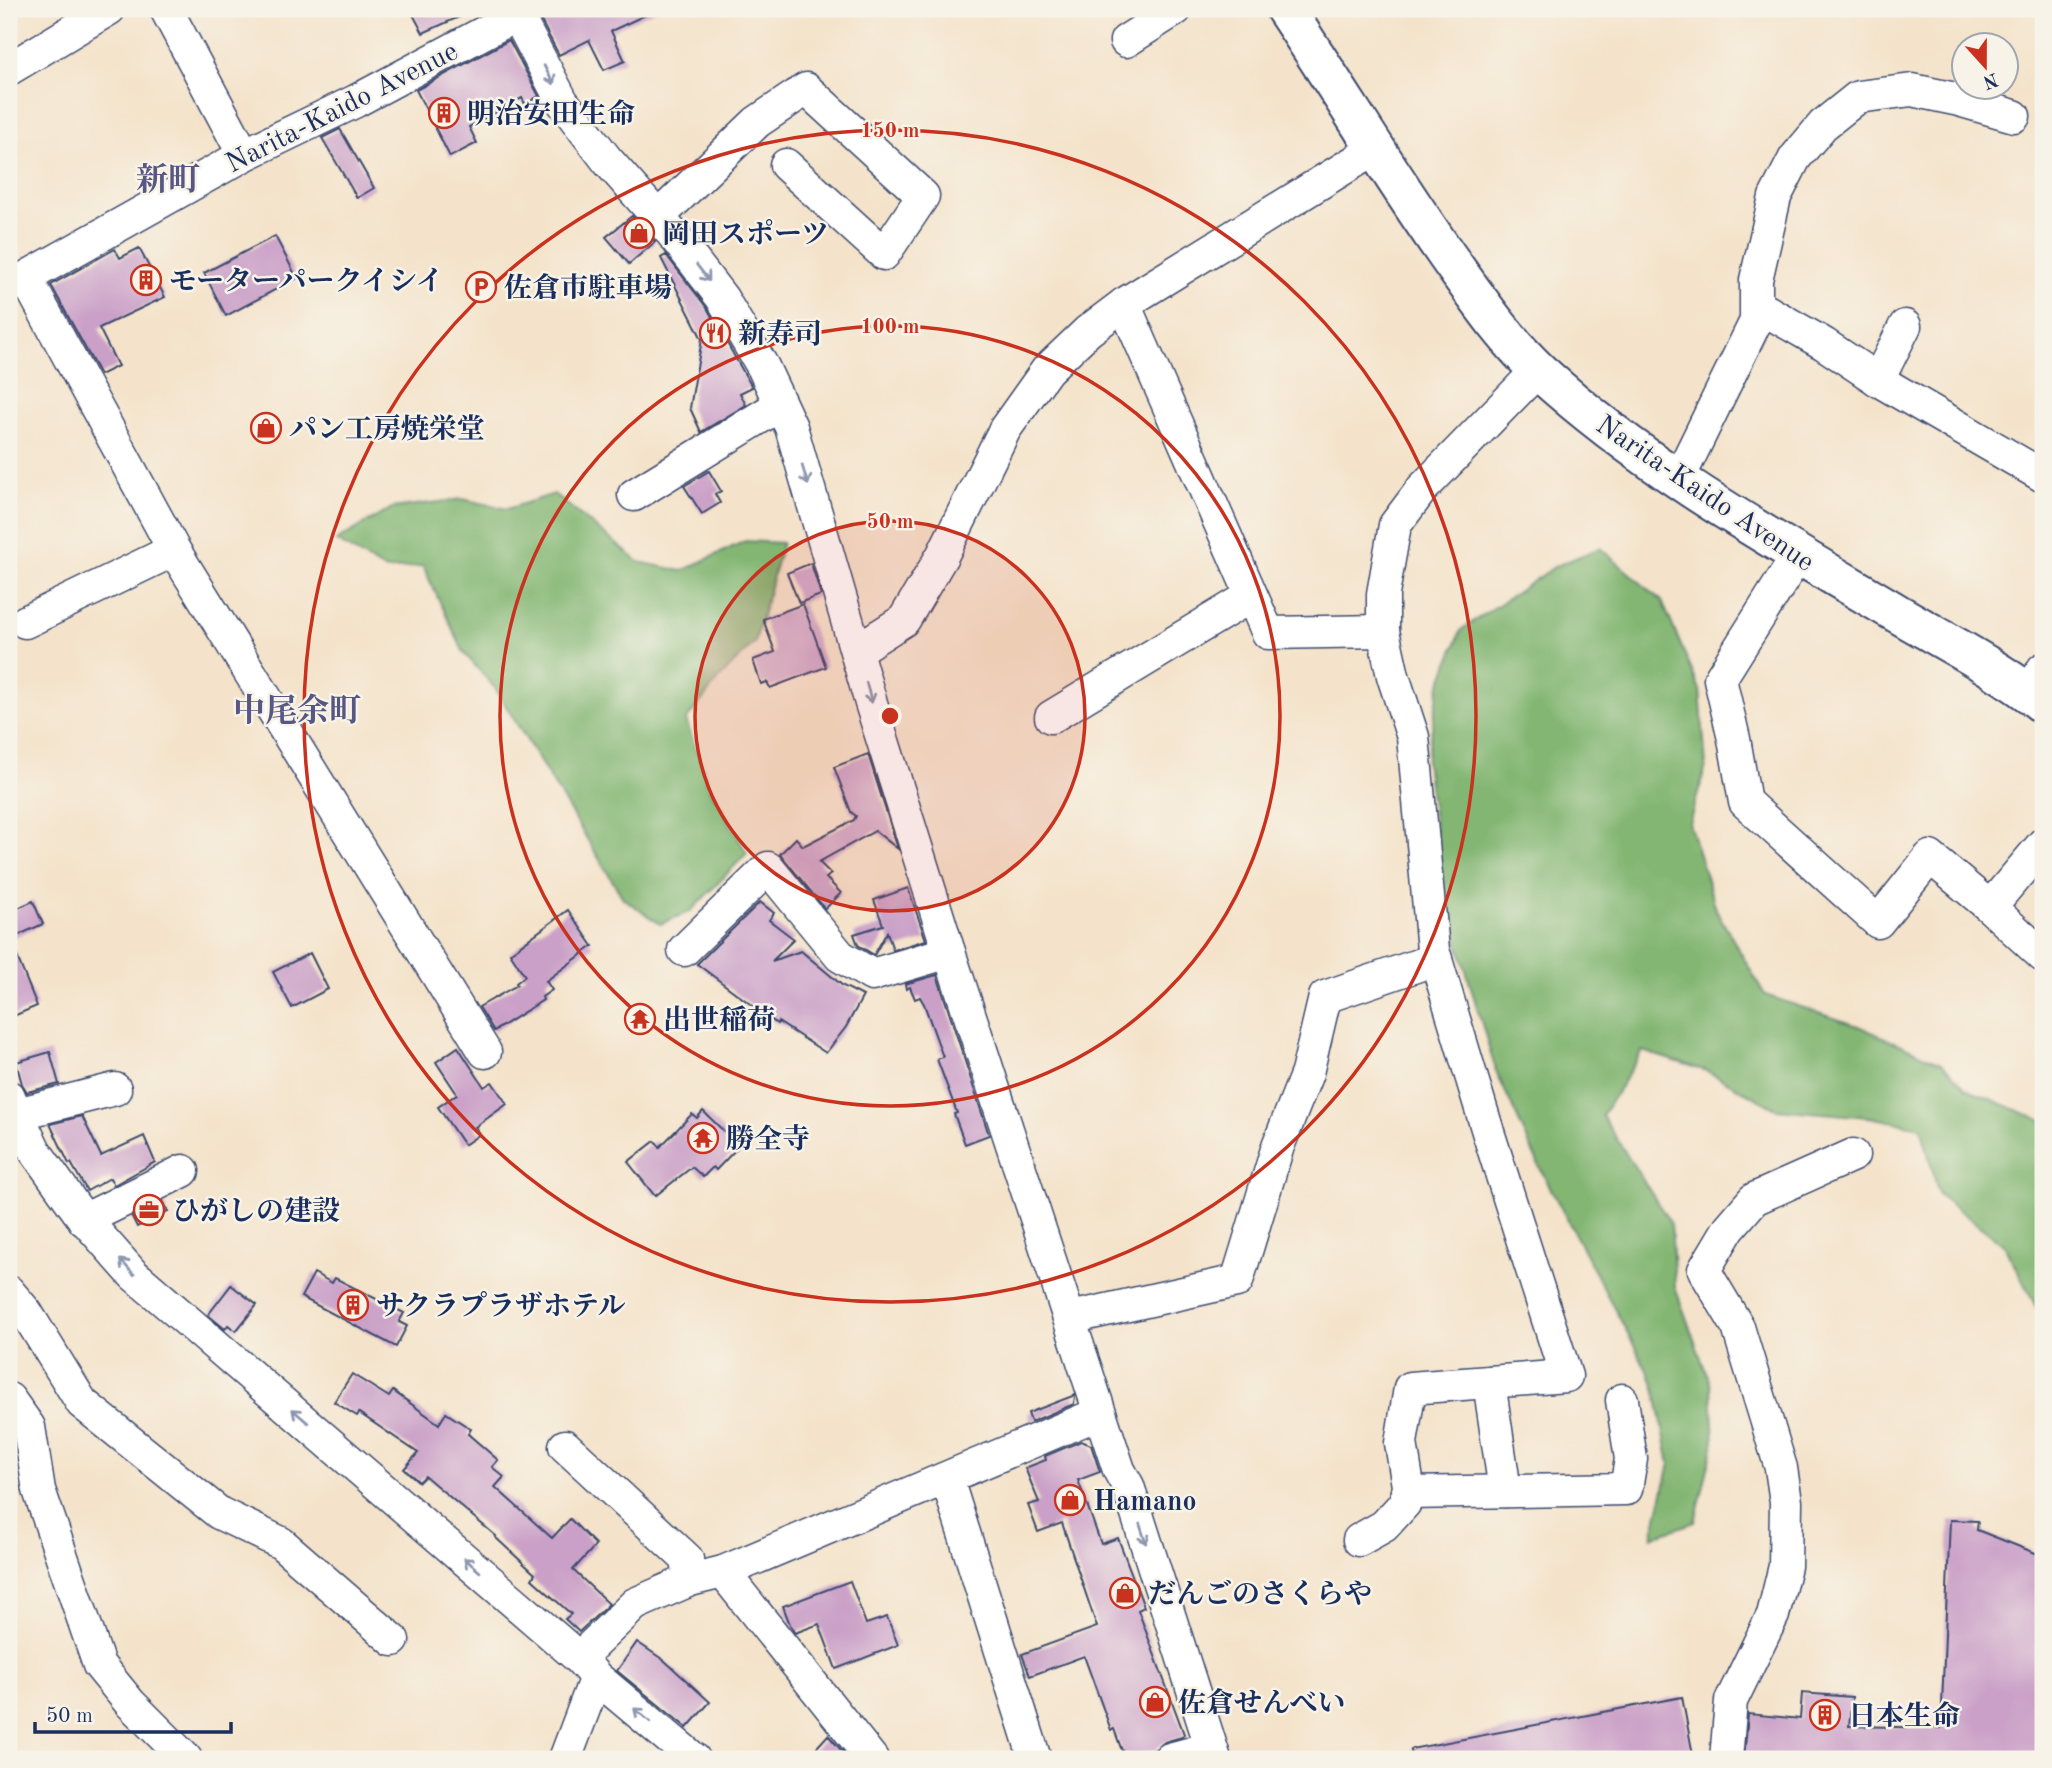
<svg xmlns="http://www.w3.org/2000/svg" width="2052" height="1768" font-family="'Old Standard TT','Noto Serif JP',serif">
<rect width="100%" height="100%" fill="#f7f3e8"/>
<filter id="ink" filterUnits="userSpaceOnUse"><feTurbulence type="fractalNoise" baseFrequency=".0143" numOctaves="2"/><feDisplacementMap in="SourceGraphic" scale="14" xChannelSelector="R" yChannelSelector="G"/><feConvolveMatrix kernelMatrix="1 2 1 2 8 2 1 2 1" color-interpolation-filters="sRGB"/></filter>
<filter id="wash" filterUnits="userSpaceOnUse"><feTurbulence type="fractalNoise" baseFrequency=".00686" numOctaves="4" result="noise"/><feDisplacementMap in="SourceGraphic" scale="28" xChannelSelector="R" yChannelSelector="G"/><feGaussianBlur stdDeviation="1.57" result="paint"/><feColorMatrix in="noise" values="0 0 0 0 0 0 0 0 0 0 0 0 0 0 0 0 0 1.4 0 .05"/><feComposite in="paint" operator="in"/></filter>
<g filter="url(#wash)">
<rect width="100%" height="100%" fill="#f4e3ca"/>
<g fill="#82b672" stroke="#4e7268" stroke-width="2">
<polygon points="554,494 639,562 682,571 745,541 782,543 755,642 720,678 686,720 708,785 747,853 691,911 660,924 623,898 495,688 464,653 423,566 386,570 336,541 392,508 463,499 507,509"/>
<polygon points="1600,548 1662,601 1700,690 1706,767 1689,823 1717,912 1765,995 1858,1026 1942,1063 1966,1089 2043,1121 2043,1320 2004,1245 1939,1195 1921,1127 1869,1117 1776,1109 1707,1071 1642,1051 1602,1116 1671,1224 1675,1287 1711,1386 1714,1443 1695,1522 1652,1537 1670,1464 1654,1383 1543,1174 1496,1071 1445,900 1426,762 1439,689 1461,630 1556,566"/>
</g>
<g id="blocks">
<g fill="#caa0c8">
<polygon points="410,9 477,9 423,33"/>
<polygon points="551,9 658,9 611,31 625,61 604,70 589,40 559,55 541,21 546,11"/>
<polygon points="509,40 539,96 525,104 522,98 469,127 477,143 450,157 416,90"/>
<polygon points="340,129 374,188 357,198 322,138"/>
<polygon points="632,216 655,242 629,264 606,237"/>
<polygon points="275,236 297,278 226,316 204,273"/>
<polygon points="139,248 165,297 99,328 118,366 100,375 51,285 115,249 120,258"/>
<polygon points="666,255 707,308 752,387 740,393 746,405 701,432 690,408 702,339 661,258"/>
<polygon points="709,471 721,491 715,494 720,503 702,514 684,486"/>
<polygon points="811,563 821,595 799,603 787,573"/>
<polygon points="803,604 826,667 770,688 767,682 761,684 753,660 775,652 763,619"/>
<polygon points="868,754 898,849 875,831 819,862 831,874 826,878 841,893 825,909 780,854 796,838 803,846 854,820 856,816 851,812 834,767"/>
<polygon points="908,888 926,940 893,950 887,932 874,955 858,945 854,934 883,925 874,900"/>
<polygon points="33,901 43,924 10,939 37,1006 9,1018 9,912"/>
<polygon points="760,902 774,913 769,920 794,939 772,961 801,951 843,986 863,996 846,1027 826,1053 778,1022 777,1024 697,964"/>
<polygon points="568,910 593,946 546,981 552,990 542,997 543,1000 494,1031 479,1007 517,985 516,983 525,976 510,953"/>
<polygon points="310,953 328,989 292,1008 273,972"/>
<polygon points="937,975 989,1135 965,1144 954,1114 957,1113 937,1059 943,1057 924,1004 920,997 915,999 910,987 906,989 905,984"/>
<polygon points="458,1047 484,1087 492,1082 507,1104 475,1127 480,1134 464,1145 438,1107 457,1094 436,1062"/>
<polygon points="50,1052 59,1084 27,1092 22,1084 16,1062"/>
<polygon points="703,1111 739,1146 716,1170 713,1167 703,1177 692,1167 655,1196 628,1162 655,1141 660,1147 692,1114 697,1118"/>
<polygon points="82,1116 101,1156 144,1136 155,1162 114,1185 110,1178 87,1191 71,1163 69,1164 50,1124"/>
<polygon points="163,1201 168,1211 137,1227 132,1217"/>
<polygon points="314,1273 332,1283 335,1278 404,1313 399,1322 407,1326 396,1347 301,1297"/>
<polygon points="231,1285 257,1305 236,1331 228,1325 225,1329 208,1315"/>
<polygon points="352,1374 389,1397 393,1391 439,1424 446,1413 471,1429 468,1434 498,1460 492,1467 504,1477 495,1487 552,1538 570,1519 596,1545 573,1570 609,1604 579,1632 565,1619 571,1614 532,1579 535,1574 495,1537 496,1536 425,1476 419,1482 404,1469 418,1453 359,1413 357,1416 334,1402"/>
<polygon points="1075,1395 1074,1404 1031,1422 1028,1413"/>
<polygon points="1081,1441 1091,1445 1100,1472 1078,1480 1090,1513 1101,1544 1118,1538 1144,1607 1138,1610 1184,1734 1182,1737 1165,1742 1154,1750 1128,1759 1125,1759 1114,1729 1111,1730 1084,1656 1030,1676 1022,1654 1097,1627 1062,1523 1038,1532 1028,1505 1039,1502 1025,1468 1046,1460 1045,1456"/>
<polygon points="1950,1520 1978,1521 1977,1530 2043,1556 2043,1759 1744,1759 1748,1714 1800,1719 1802,1693 1852,1697 1849,1726 1941,1728"/>
<polygon points="850,1581 866,1624 887,1617 898,1645 836,1669 819,1624 795,1633 791,1627 783,1606"/>
<polygon points="637,1642 665,1661 710,1702 687,1728 617,1671"/>
<polygon points="1682,1697 1693,1755 1673,1759 1412,1759 1411,1749"/>
<polygon points="828,1735 849,1759 806,1759"/>
</g>
</g>
</g>
<g filter="url(#ink)">
<use href="#blocks" fill-opacity="0" stroke="#3c4a6e" stroke-width="2"/>
<g fill="none" stroke-linecap="round" stroke-linejoin="round">
<g stroke="#3c4a6e" stroke-width="35">
<g id="minor">
<polyline points="166,9 244,155"/>
<polyline points="517,15 562,101 607,160 671,232 722,298 763,367 791,427 871,703 949,952 1100,1413 1119,1470 1128,1486 1215,1759"/>
<polyline points="1126,41 1176,9"/>
<polyline points="9,69 109,9"/>
<polyline points="658,217 757,122 806,89 923,196 884,254 786,165"/>
<polyline points="26,278 174,550 485,1052"/>
<polyline points="9,287 244,155 356,101 528,9"/>
<polyline points="1124,304 1268,633 1383,631"/>
<polyline points="1758,306 1824,344 1878,380 2043,476"/>
<polyline points="1878,380 1905,326"/>
<polyline points="1678,480 1756,321 1756,280 1775,197 1795,158 1823,125 1858,97 1912,90 1955,99 2014,116"/>
<polyline points="634,495 780,405"/>
<polyline points="1798,555 1720,679 1734,739 1745,802 1878,922 1930,857 1990,907"/>
<polyline points="25,622 174,550"/>
<polyline points="857,650 904,620 942,556 1005,429 1047,370 1088,331 1124,304 1375,149"/>
<polyline points="2030,693 2043,669"/>
<polyline points="1051,717 1251,596"/>
<polyline points="2043,844 1990,907 2043,956"/>
<polyline points="684,950 768,868 840,956 872,975 949,952"/>
<polyline points="9,1097 35,1151 80,1214 133,1274 579,1658 596,1677 694,1759"/>
<polyline points="17,1114 115,1089"/>
<polyline points="84,1220 183,1171"/>
<polyline points="9,1292 26,1312 82,1403 219,1513 281,1543 393,1640"/>
<polyline points="1070,1318 1237,1281 1278,1146 1307,1073 1325,997 1436,959"/>
<polyline points="1489,1382 1505,1491"/>
<polyline points="9,1399 29,1427 39,1490 99,1665 130,1703 186,1759"/>
<polyline points="565,1446 687,1559 690,1580"/>
<polyline points="947,1479 1035,1759"/>
<polyline points="1407,1493 1626,1489 1631,1459 1622,1400"/>
<polyline points="1359,1540 1384,1526 1405,1503 1408,1486 1401,1443 1410,1388 1566,1376 1489,1135 1433,950 1413,737 1393,676 1383,631 1383,594 1395,525 1422,489 1538,370"/>
<polyline points="723,1572 872,1759"/>
<polyline points="579,1658 635,1604 690,1580 723,1572 1100,1413"/>
<polyline points="565,1759 596,1677"/>
<polyline points="1170,1759 1211,1748"/>
<polyline points="1726,1759 1731,1701 1773,1615 1785,1566 1786,1502 1781,1468 1738,1327 1704,1270 1729,1228 1754,1199 1853,1155"/>
</g>
</g>
<g stroke="#3c4a6e" stroke-width="42">
<path id="highway" d="M1285,9C1343,95 1396,185 1457,270C1482,305 1508,342 1540,372C1646,469 1772,539 1895,612C1944,641 1998,668 2043,704"/>
</g>
<use href="#minor" stroke="#fff" stroke-width="32"/>
<use href="#highway" stroke="#fff" stroke-width="38"/>
</g>
<defs><path id="oneway-shaft" d="M-6 0H5M1.5-3L5.5 0L1.5 3" fill="none" stroke-width="1.6" stroke-linecap="round" stroke-linejoin="round" transform="scale(1.75)"/></defs>
<g stroke="#8d97ae">
<use href="#oneway-shaft" transform="translate(549 75) rotate(62)"/>
<use href="#oneway-shaft" transform="translate(703 273) rotate(52)"/>
<use href="#oneway-shaft" transform="translate(805 475) rotate(73)"/>
<use href="#oneway-shaft" transform="translate(869 693) rotate(75)"/>
<use href="#oneway-shaft" transform="translate(127 1267) rotate(-133)"/>
<use href="#oneway-shaft" transform="translate(300 1416) rotate(-139)"/>
<use href="#oneway-shaft" transform="translate(1143 1534) rotate(72)"/>
<use href="#oneway-shaft" transform="translate(472 1565) rotate(-139)"/>
<use href="#oneway-shaft" transform="translate(642 1715) rotate(-140)"/>
</g>
</g>
<circle cx="890" cy="716" r="195" fill="#c8321e" fill-opacity=".12"/>
<g fill="none" stroke="#c8321e" stroke-width="3.5">
<circle cx="890" cy="716" r="195"/>
<circle cx="890" cy="716" r="390"/>
<circle cx="890" cy="716" r="586"/>
</g>
<defs>
<g id="building-ring" transform="scale(1.575)"><circle r="9.5" fill="#f7f3e8" stroke="#c8321e" stroke-width="1.5"/><path d="M-4-6H4V6H1V3H-1V6H-4ZM-2.5-4.3h1.7v1.8h-1.7ZM.8-4.3h1.7v1.8H.8ZM-2.5-1h1.7V.8h-1.7ZM.8-1h1.7V.8H.8Z" fill="#c8321e"/></g>
<g id="shop-ring" transform="scale(1.575)"><circle r="9.5" fill="#f7f3e8" stroke="#c8321e" stroke-width="1.5"/><path d="M-5-2.5h2.3a2.7 3.5 0 0 1 5.4 0H5L5.5 6h-11ZM-1.5-2.5h3a1.5 2.3 0 0 0-3 0Z" fill="#c8321e"/></g>
<g id="parking-ring" transform="scale(1.575)"><circle r="9.5" fill="#f7f3e8" stroke="#c8321e" stroke-width="1.5"/><path d="M-3.5-5.5H1a3.5 3.5 0 0 1 0 7H-1V5.5H-3.5ZM-1-3.4V-.6H.8a1.4 1.4 0 0 0 0-2.8Z" fill="#c8321e"/></g>
<g id="restaurant-ring" transform="scale(1.575)"><circle r="9.5" fill="#f7f3e8" stroke="#c8321e" stroke-width="1.5"/><path d="M-5-6h1v4h1v-4h1v4h1v-4h1v5L-1.5 .5V6h-2V.5L-5-1ZM5-6V6H3V1.5H1.5Q1.5-4 5-6Z" fill="#c8321e"/></g>
<g id="temple-ring" transform="scale(1.575)"><circle r="9.5" fill="#f7f3e8" stroke="#c8321e" stroke-width="1.5"/><path d="M0-6L5-2H3V0L6.5 2.5H4V6H1.5V3h-3V6H-4V2.5H-6.5L-3 0V-2H-5Z" fill="#c8321e"/></g>
<g id="office-ring" transform="scale(1.575)"><circle r="9.5" fill="#f7f3e8" stroke="#c8321e" stroke-width="1.5"/><path d="M-6-3h4V-5.5h4V-3h4V5H-6ZM-1-4.5V-3h2v-1.5ZM-6 0V1H6V0Z" fill="#c8321e"/></g>
</defs>
<g fill-rule="evenodd">
<use href="#building-ring" x="444" y="113"/>
<use href="#shop-ring" x="639" y="233"/>
<use href="#building-ring" x="146" y="280"/>
<use href="#parking-ring" x="481" y="287"/>
<use href="#restaurant-ring" x="715" y="333"/>
<use href="#shop-ring" x="266" y="428"/>
<use href="#temple-ring" x="640" y="1019"/>
<use href="#temple-ring" x="703" y="1138"/>
<use href="#office-ring" x="149" y="1210"/>
<use href="#building-ring" x="353" y="1305"/>
<use href="#shop-ring" x="1070" y="1500"/>
<use href="#shop-ring" x="1125" y="1593"/>
<use href="#shop-ring" x="1155" y="1702"/>
<use href="#building-ring" x="1825" y="1715"/>
</g>
<g text-anchor="middle" stroke-width="5" stroke-linejoin="round" paint-order="stroke">
<g font-size="28" fill="#1b2f5e" stroke="#f7f3e8">
<text transform="translate(341 106) rotate(-27)" y="10">Narita-Kaido Avenue</text>
<text transform="translate(1706 492) rotate(34)" y="10">Narita-Kaido Avenue</text>
</g>
<g font-size="28" font-weight="bold" fill="#1b2f5e" stroke="#f7f3e8" text-anchor="start">
<text x="467" y="123">明治安田生命</text>
<text x="662" y="243">岡田スポーツ</text>
<text x="169" y="290">モーターパークイシイ</text>
<text x="504" y="297">佐倉市駐車場</text>
<text x="738" y="343">新寿司</text>
<text x="289" y="438">パン工房焼栄堂</text>
<text x="663" y="1029">出世稲荷</text>
<text x="726" y="1148">勝全寺</text>
<text x="172" y="1220">ひがしの建設</text>
<text x="376" y="1315">サクラプラザホテル</text>
<text x="1093" y="1510">Hamano</text>
<text x="1148" y="1603">だんごのさくらや</text>
<text x="1178" y="1712">佐倉せんべい</text>
<text x="1848" y="1725">日本生命</text>
</g>
<g font-size="32" font-weight="bold" fill="#585783" stroke="#f7f3e8">
<text x="168" y="190">新町</text>
<text x="297" y="721">中尾余町</text>
</g>
</g>
<circle cx="890" cy="716" r="10" fill="#c8321e" stroke="#f7f3e8" stroke-width="3.5"/>
<g font-size="21" text-anchor="middle" font-weight="bold" fill="#c8321e" stroke="#f7f3e8" stroke-width="5" stroke-linejoin="round" paint-order="stroke">
<text x="890" y="137">150 m</text>
<text x="890" y="333">100 m</text>
<text x="890" y="528">50 m</text>
</g>
<rect width="2052" height="1768" fill="none" stroke="#f7f3e8" stroke-width="35"/>
<g transform="translate(1985 66) rotate(159)"><circle r="33" fill="#f7f3e8" stroke="#9fa5b1" stroke-width="2"/>
<path d="M0-5L12 26L0 18L-12 26Z" fill="#c8321e"/>
<text y="-10" font-size="19" font-weight="bold" text-anchor="middle" fill="#1b2f5e">N</text>
</g>
<path d="M35 1722v10h196v-10" fill="none" stroke="#1b2f5e" stroke-width="3.5"/>
<text x="46" y="1722" font-size="21" fill="#1b2f5e" stroke="#f7f3e8" stroke-width="5" paint-order="stroke">50 m</text>
</svg>
